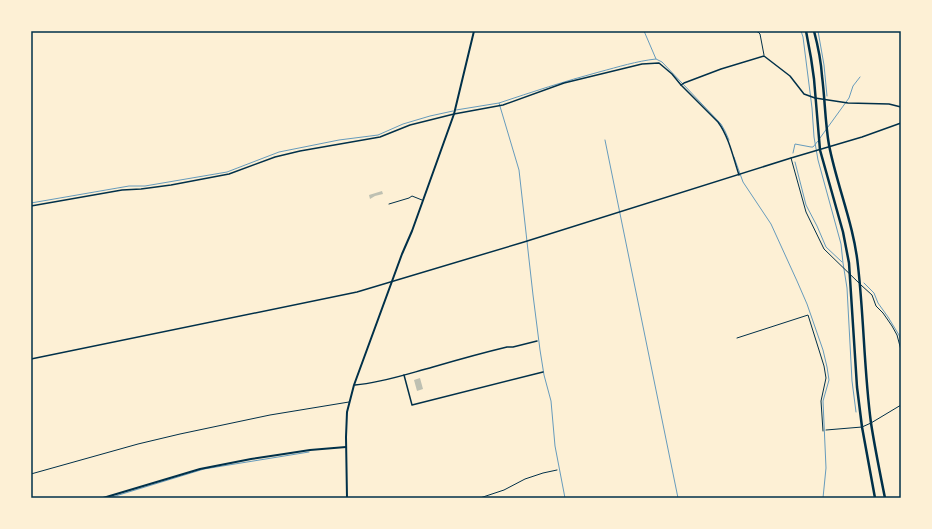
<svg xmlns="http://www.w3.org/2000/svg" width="932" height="529" font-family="'Sofia Sans Condensed',sans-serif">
<rect width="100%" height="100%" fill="#fdf0d5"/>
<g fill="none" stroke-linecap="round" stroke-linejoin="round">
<g stroke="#669bbc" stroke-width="1">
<polyline points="801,31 803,37 812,108 814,137 818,160 841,244 843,263 847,288 852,381 856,412"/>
<polyline points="818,31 824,65 827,96"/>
<polyline points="656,59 662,62 721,124 725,131 729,140"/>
<polyline points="456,110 499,103"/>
<polyline points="820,138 849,98 853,86 860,77"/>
<polyline points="605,140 678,498"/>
<polyline points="793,153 795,144 811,147 813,147 818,141"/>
<polyline points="734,157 743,182 771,224 797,281 807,304 823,350 827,367 829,380 823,401 826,468 823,498"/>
<polyline points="795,162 806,205 817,226 826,247 842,262"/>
<polyline points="31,203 129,186 145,186 227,172 279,152 339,140 378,135 403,124 430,116 453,111"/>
<polyline points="864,283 874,293 878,303 888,317 899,335 901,341"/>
<polyline points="109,498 204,469 309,452"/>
<path d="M565,498L555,446L551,401L544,375L540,350L533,295L519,170L499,103C532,92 565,81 599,72C618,67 637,61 656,59L644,31"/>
</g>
</g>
<g fill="#bec0b2">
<polygon points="382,191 383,194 375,196 370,199 369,195"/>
<polygon points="420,378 423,389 417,391 414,380"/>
</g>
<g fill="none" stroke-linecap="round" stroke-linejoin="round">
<g stroke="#003049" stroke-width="1">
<polyline points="755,31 758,32 760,34 764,55"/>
<polyline points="791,158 806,212 824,249 859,283"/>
<polyline points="389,204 409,198 412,196 422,200"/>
<polyline points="861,285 872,295 876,306 883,313 892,326 897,335 901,350"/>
<polyline points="737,338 808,315 824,366 826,378 821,401 823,431"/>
<polyline points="826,430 862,427 871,423 901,405"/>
<polyline points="31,474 138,444 180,434 270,415 349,402"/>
<polyline points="480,498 504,490 525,479 543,473 557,470"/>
</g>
<g stroke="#003049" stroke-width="1.5">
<path d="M681,85L718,122C729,137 733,157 739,175"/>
<polyline points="31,206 122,190 141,189 171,185 229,174 275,157 300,151 380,137 410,125 454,114 503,105 564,83 642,64 659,63 672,74 681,85 684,83 721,69 764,56 790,76 804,94 815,98 848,103 889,104 901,107"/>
<polyline points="31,359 357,292 524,242 791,158 862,137 901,123"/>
<polyline points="404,375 412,405 543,372"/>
<path d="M355,385C381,383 407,374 433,367C457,360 482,353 507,347H513L537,341"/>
</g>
<g stroke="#003049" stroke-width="2">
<polyline points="103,498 200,469 251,459 284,454 310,450 346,447"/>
<polyline points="347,498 346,437 347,412 354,385 402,254 412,231 454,114 474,31"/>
</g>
<g stroke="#003049" stroke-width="2.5">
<polyline points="806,31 811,58 814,79 820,150 843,232 849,263 857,387 862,427 875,498"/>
<path d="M814,31C818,46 821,61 822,76C825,99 825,122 829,145C837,186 854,225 858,266C864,318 864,371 871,423C875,449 880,473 885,498"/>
</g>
</g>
<rect width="932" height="529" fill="none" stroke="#fdf0d5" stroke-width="64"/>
<rect x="32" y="32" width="868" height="465" fill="none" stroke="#003049" stroke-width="1.5"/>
</svg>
